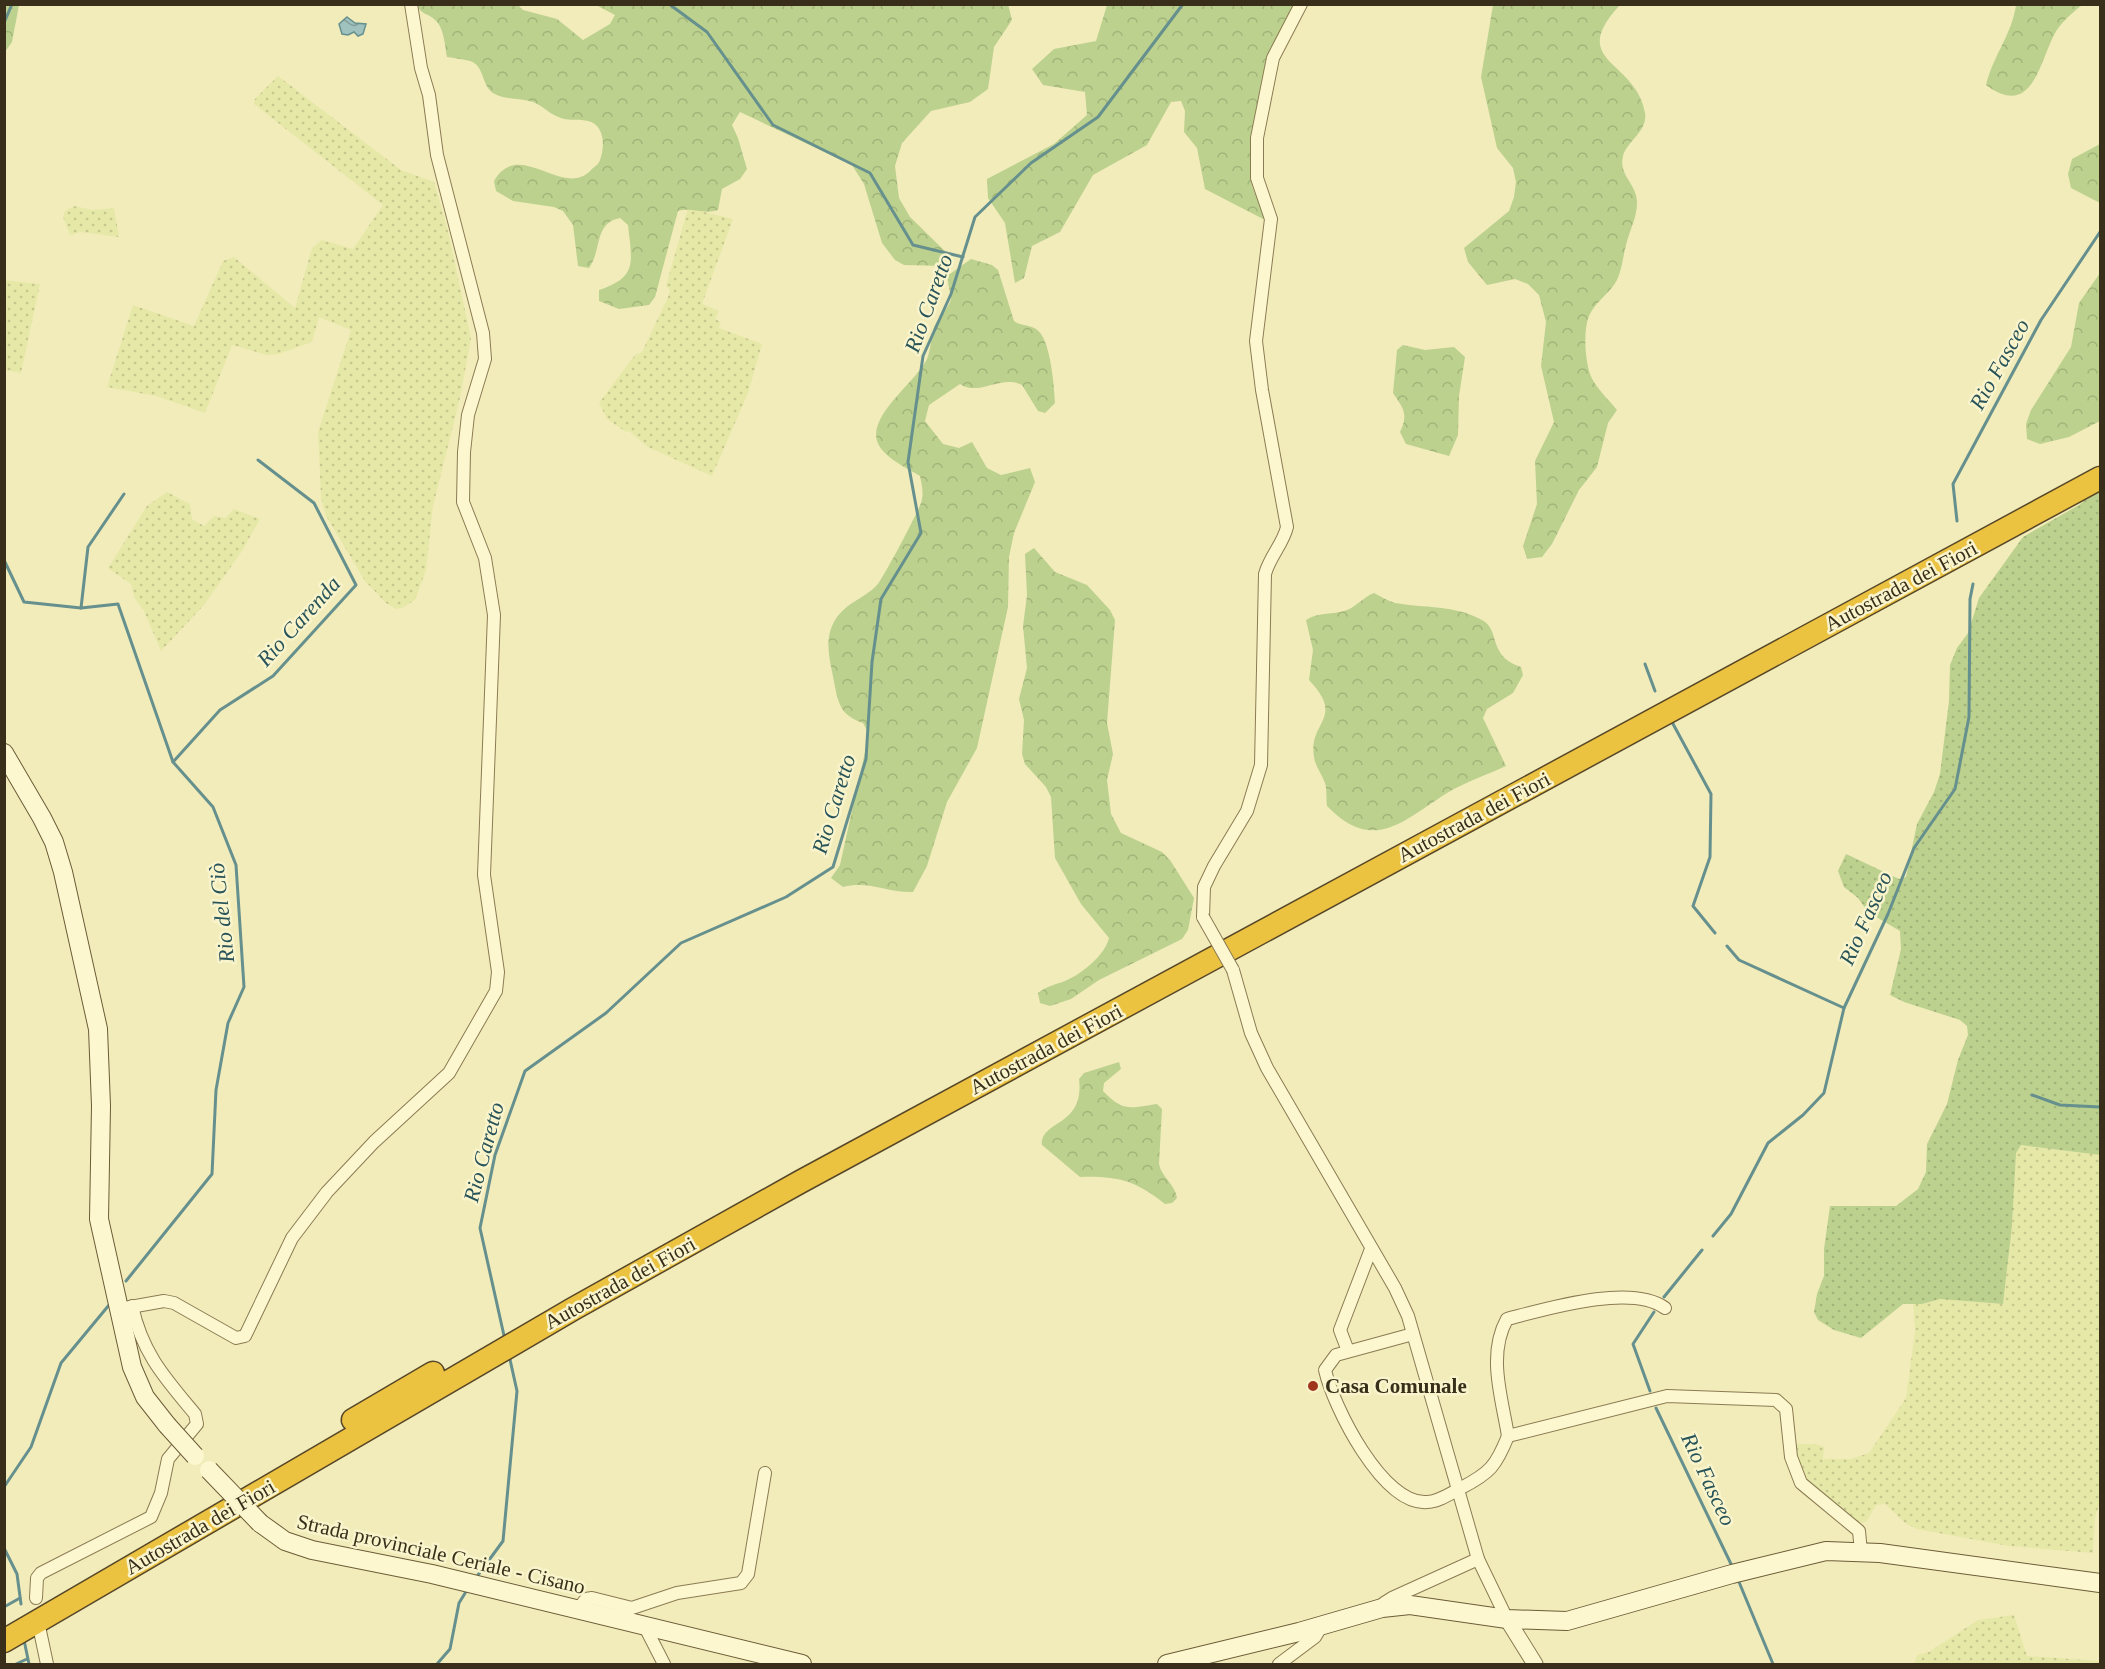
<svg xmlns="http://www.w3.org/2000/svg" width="2105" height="1669" font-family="'Times New Roman',serif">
<defs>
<pattern id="farmland-dots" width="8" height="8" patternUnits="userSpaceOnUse" patternTransform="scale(1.5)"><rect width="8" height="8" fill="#e6e8a7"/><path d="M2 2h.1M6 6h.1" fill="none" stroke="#c6c78f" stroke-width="1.8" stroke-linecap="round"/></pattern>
<pattern id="grass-dots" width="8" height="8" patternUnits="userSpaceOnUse" patternTransform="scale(1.5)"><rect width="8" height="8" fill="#bcd18e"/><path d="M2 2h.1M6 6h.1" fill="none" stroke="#a2b47a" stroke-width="1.8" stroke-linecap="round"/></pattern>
<pattern id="forest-crowns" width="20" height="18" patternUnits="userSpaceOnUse" patternTransform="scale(1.5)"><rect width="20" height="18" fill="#bcd18e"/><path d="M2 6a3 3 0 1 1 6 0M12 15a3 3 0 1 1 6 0" fill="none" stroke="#a2b47a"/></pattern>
<pattern id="water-waves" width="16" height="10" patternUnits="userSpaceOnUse" patternTransform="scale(1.5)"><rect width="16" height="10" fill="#a0c2bf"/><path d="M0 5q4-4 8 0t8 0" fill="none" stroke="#839e9a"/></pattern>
</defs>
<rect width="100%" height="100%" fill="#f2ecbb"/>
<g fill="url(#farmland-dots)">
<polygon points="278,76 401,170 434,182 447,227 471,338 460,398 433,506 426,570 415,600 402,608 396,609 386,603 365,581 326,516 321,498 318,432 351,330 319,317 312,342 279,354 267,355 232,345 205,413 156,396 107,387 133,305 194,326 223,261 234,257 295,308 312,248 322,240 353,249 383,205 254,104 255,99"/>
<polygon points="74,206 93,210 114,208 119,237 80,232 70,235 63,217 65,211"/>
<polygon points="688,208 733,219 702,304 719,311 715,319 721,322 719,328 762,344 748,393 712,476 648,447 629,431 626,432 607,419 599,403 635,355 642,352 668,297 670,290 666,286"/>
<polygon points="4,280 40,284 21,373 5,370"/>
<polygon points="167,492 190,504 192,519 204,526 214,516 225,518 234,509 260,519 242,551 204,605 161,651 144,611 134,597 131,584 108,568 147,506"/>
<polygon points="2021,1145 2100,1155 2100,1503 2095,1517 2093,1553 2009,1546 1917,1529 1905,1523 1885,1504 1876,1505 1867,1521 1858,1524 1802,1474 1797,1462 1795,1444 1815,1444 1824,1447 1823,1459 1851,1459 1869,1453 1906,1398 1915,1331 1913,1302 1922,1304 1940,1299 2003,1304 2012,1226 2016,1153"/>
<polygon points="2014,1615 2027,1656 2100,1661 2100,1664 1914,1664 1917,1655 1929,1652 1978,1620"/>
</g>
<polygon fill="url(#grass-dots)" points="2100,488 2100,1155 2021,1145 2016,1153 2012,1226 2003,1304 1940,1299 1922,1304 1903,1304 1861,1338 1834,1330 1818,1320 1814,1312 1817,1294 1824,1276 1824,1249 1830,1206 1896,1206 1918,1189 1926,1172 1927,1144 1947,1104 1958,1060 1968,1035 1967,1026 1960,1020 1904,1002 1890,995 1901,949 1900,931 1868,912 1858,898 1844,887 1838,871 1846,854 1899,879 1906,877 1917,824 1934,792 1940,774 1949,701 1950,665 1957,648 1968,633 1979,598 2023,537 2079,505"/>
<g fill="url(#forest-crowns)">
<polygon points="5,4 19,5 12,42 5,52"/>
<path d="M594,4H1008L1012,20L994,47L988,89L970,102L931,111L902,143L895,166L899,198L910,217L951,257L945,266L904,265L895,260L882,243L864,184L852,165L740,112L732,125L738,138L747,169L740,179L722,189L718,210C704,215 693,207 678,211L655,297L649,305L619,309L599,301V290C638,277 632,262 628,225L620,218C594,223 602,250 589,268L578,266L573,225L563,211L554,207L513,201L496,191L494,181C519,137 563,200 591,170C594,167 599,164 600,160C605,147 605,125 588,121C580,119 570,121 561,118C551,115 543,106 533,102C521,98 504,100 493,93C481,85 485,66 470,61C463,59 454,58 447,57C445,46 444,27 435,20C428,13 421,15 417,5H518L523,10L557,19L583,40L610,24L615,15Z"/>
<polygon points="1107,5 1296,5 1272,47 1250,138 1252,186 1267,221 1205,189 1197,148 1184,132 1185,111 1181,101 1171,102 1147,145 1093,175 1060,232 1032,246 1024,278 1015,283 1005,223 988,198 987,179 1054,144 1087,115 1085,92 1043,85 1032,69 1054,49 1096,41"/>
<path d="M1493,5H1620C1566,63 1636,59 1645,113C1648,131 1627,141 1623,156C1618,175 1637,184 1637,202C1637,218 1630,229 1626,245C1623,256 1622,270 1617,280C1610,293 1595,302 1589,316C1583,331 1585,358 1590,374C1594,386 1609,400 1617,410L1608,423L1597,467L1579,490L1552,544L1542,557L1527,559L1523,546L1537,504L1535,461L1554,422L1541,366L1546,322L1539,295L1528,284L1515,279L1487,285L1468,262L1464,248L1509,211L1514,197L1516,182L1513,168L1497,148L1481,77Z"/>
<path d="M2016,5H2082C2071,14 2061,22 2054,35C2039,64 2032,119 1986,85C1993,56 2012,34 2016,5Z"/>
<polygon points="2100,144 2100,203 2071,188 2068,174 2072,159"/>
<path d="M971,259L992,265L998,270L1014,321C1021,326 1030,325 1036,329C1051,338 1054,387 1055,403L1045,413L1038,411L1022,385C1001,374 979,397 960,384L929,405L925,421L943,444L959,448L972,442L987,468L1001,475L1030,468L1035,482L1014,533L1009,557L1008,607L977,748L947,802L927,866L913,892C888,893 868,880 843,887L831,878L840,865L869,734L863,723C843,716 839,707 835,687C832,667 823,643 833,624C842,604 864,599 877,585C884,577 917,514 921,503C924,493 922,486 920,476C907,468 882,457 877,441C869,414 916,382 927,359C931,349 931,337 934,327C938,317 948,310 951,299L947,276Z"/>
<polygon points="2100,273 2100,421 2069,437 2040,444 2027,439 2026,424 2031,410 2071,347 2079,303"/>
<path d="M1403,345L1425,350L1454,347L1465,357L1459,396L1458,435L1449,456L1406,444L1400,432C1409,414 1403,408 1393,393L1397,350Z"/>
<path d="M1034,548L1055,572L1087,585L1110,610L1115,620L1107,723L1113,754L1107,780L1111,814L1121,833L1162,852L1170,860L1194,898L1188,930L1182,939L1099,980L1071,999L1050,1006L1040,1003L1038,993C1047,986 1054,985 1065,981C1082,974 1105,955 1109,938L1081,904L1055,858L1051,797L1046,787L1025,764L1022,754L1024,720L1019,699L1027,668L1023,626L1027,595L1025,554Z"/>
<path d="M1374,593C1380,596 1388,601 1395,603C1423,608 1456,605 1482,620C1501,630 1487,656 1521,667L1523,675L1513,693L1487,709L1483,718L1506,766C1487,775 1465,782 1447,793C1403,821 1373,854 1327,806C1326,798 1327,789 1325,783C1322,774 1315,766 1314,757C1308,721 1346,719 1309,680L1313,650L1306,620C1318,612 1330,615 1344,611C1354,609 1363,597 1374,593Z"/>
<path d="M1119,1062L1121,1069L1104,1083L1103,1091C1123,1112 1130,1108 1157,1104L1162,1109L1159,1164C1162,1178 1175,1184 1177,1198L1172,1203L1165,1204C1135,1180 1117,1176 1080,1177L1042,1145C1040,1120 1085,1127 1079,1079L1084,1073Z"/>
</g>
<polygon fill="url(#water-waves)" stroke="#66908e" stroke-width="1.5" points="347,17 355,23 366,24 363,34 358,36 354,32 348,35 342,34 339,24"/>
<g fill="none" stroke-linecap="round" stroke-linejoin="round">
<g stroke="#66908e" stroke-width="3">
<polyline points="669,4 707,32 773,125 870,173 913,245 963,257"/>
<polyline points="4,23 12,4"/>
<polyline points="1957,521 1953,484 2041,320 2100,232"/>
<polyline points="4,560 24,602 81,608 118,604 173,762 213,807 236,865 244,987 228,1023 216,1090 212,1174 126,1281"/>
<polyline points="81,608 88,547 124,494"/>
<polyline points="1645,664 1655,691"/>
<polyline points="1672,722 1711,794 1710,857 1693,906 1715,933"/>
<polyline points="173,762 220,710 273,676 356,585 314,503 258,460"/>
<polyline points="1727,946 1739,960 1844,1008"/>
<polyline points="2032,1095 2060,1105 2100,1107"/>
<polyline points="1713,1236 1731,1214 1768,1143 1803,1115 1824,1093 1844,1008 1888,914 1914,848 1955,789 1969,717 1970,599 1973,584"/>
<polyline points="1664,1297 1702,1250"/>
<polyline points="505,1340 480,1228 495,1155 525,1071 606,1013 681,943 786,897 833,867 866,759 872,662 881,599 921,533 908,462 923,356 951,294 975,217 1031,163 1098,117 1183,4"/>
<polyline points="1650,1391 1633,1344 1654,1312"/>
<polyline points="1656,1408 1731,1564"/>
<polyline points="4,1487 31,1447 61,1363 109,1305"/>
<polyline points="4,1548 17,1574 21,1604"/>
<polyline points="478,1575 503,1541 517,1391 509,1355"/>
<polyline points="1739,1582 1773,1664"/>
<polyline points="4,1607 20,1598"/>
<polyline points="24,1640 29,1664"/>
<polyline points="16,1664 27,1659"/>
<polyline points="437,1664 450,1649 459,1603 467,1590"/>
</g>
<g stroke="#8b7b53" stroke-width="14">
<g id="minor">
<path d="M1203,917L1204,887L1214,866L1247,811L1261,765L1265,574C1270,556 1283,544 1287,527L1262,390L1256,341L1271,219L1257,178V138L1273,58L1301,4"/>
<polyline points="1233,970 1251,1033 1267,1068 1395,1288 1408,1316 1478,1559 1507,1619"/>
<path d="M1665,1308C1631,1283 1546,1309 1507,1319C1487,1355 1502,1398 1508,1436L1667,1396L1776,1400L1786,1409L1791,1457L1801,1483L1859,1531L1861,1552"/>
<polyline points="119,1309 164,1301 174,1303 236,1338 245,1336 292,1238 327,1192 374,1142 449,1073 496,991 498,972 484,875 494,615 485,558 463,502 464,452 468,415 485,359 483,333 437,155 429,95 421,68 411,4"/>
<path d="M1413,1334L1336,1355L1325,1370C1333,1406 1383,1506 1427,1502C1438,1502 1451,1493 1461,1488C1490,1473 1496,1466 1508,1436"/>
<polyline points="1348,1351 1340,1330 1371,1249"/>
<path d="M36,1598L37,1578L41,1573L151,1517L161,1493L168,1459L197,1424L195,1414C165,1378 142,1353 132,1306"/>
<polyline points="1382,1608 1384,1603 1392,1598 1478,1559"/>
<polyline points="578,1609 586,1599 592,1598 632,1608 677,1593 741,1583 748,1574 765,1473"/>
<polyline points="644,1625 664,1664"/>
<polyline points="40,1631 47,1664"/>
<polyline points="1279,1664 1315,1637 1321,1627"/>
</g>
</g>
<g stroke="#8b7b53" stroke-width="17">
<polyline id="tertiary" points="1507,1619 1535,1664"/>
</g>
<g stroke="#6c5c37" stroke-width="20">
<g id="secondary">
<polyline points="4,753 42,818 54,842 63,872 98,1029 101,1106 99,1219 132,1367 145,1397 167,1425"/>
<polyline points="260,1523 285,1541 312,1550 432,1574 802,1664"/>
<polyline points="1167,1664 1299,1632 1382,1608 1410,1605 1507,1619 1567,1621 1732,1574 1826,1551 1880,1553 2100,1583"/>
</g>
</g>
<g stroke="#574728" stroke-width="25">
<g id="motorway">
<polyline points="353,1420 433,1373"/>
<polyline points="4,1641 573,1309 800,1182 2100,478"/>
</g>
</g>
<use href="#minor" stroke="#fcf7cf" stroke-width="12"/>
<use href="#tertiary" stroke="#fcf7cf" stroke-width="15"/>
<use href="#secondary" stroke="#fcf7cf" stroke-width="18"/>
<use href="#motorway" stroke="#ecc241" stroke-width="22"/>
<g stroke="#8b7b53" stroke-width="14" stroke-linecap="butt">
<polyline id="minor-bridge" points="1203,917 1233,970"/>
</g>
<g stroke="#6c5c37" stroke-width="20" stroke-linecap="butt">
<g id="secondary-bridge">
<polyline points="167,1425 195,1456"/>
<polyline points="209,1470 260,1523"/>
</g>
</g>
<use href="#minor-bridge" stroke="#fcf7cf" stroke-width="12"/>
<use href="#secondary-bridge" stroke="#fcf7cf" stroke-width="18"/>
</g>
<circle fill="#9f351d" stroke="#f9f4cb" stroke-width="2" cx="1313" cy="1386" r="6"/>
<g text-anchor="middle" stroke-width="5" stroke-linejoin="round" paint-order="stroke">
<g font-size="21" fill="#382e1a" stroke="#f9f4cb">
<text transform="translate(1901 586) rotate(-28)" y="7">Autostrada dei Fiori</text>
<text transform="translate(1474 817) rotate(-28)" y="7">Autostrada dei Fiori</text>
<text transform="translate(1046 1049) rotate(-28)" y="7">Autostrada dei Fiori</text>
<text transform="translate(620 1283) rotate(-29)" y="7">Autostrada dei Fiori</text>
<text transform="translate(200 1527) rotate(-30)" y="7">Autostrada dei Fiori</text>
<text transform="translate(441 1554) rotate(13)" y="7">Strada provinciale Ceriale - Cisano</text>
</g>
<g font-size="21" font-weight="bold" fill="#382e1a" stroke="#f9f4cb" text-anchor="start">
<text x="1325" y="1393">Casa Comunale</text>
</g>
<g font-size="22" font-style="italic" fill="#275359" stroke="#f9f4cb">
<text transform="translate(928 303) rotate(-70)" y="8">Rio Caretto</text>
<text transform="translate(1999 364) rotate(-61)" y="8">Rio Fasceo</text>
<text transform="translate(298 621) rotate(-48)" y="8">Rio Carenda</text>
<text transform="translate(833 804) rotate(-73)" y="8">Rio Caretto</text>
<text transform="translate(221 913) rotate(-96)" y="8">Rio del Ciò</text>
<text transform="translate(1865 918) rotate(-66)" y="8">Rio Fasceo</text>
<text transform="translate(483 1152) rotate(-75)" y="8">Rio Caretto</text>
<text transform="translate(1709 1479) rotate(65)" y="8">Rio Fasceo</text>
</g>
</g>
<rect width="2105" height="1669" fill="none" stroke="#382e1a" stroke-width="12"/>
</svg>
